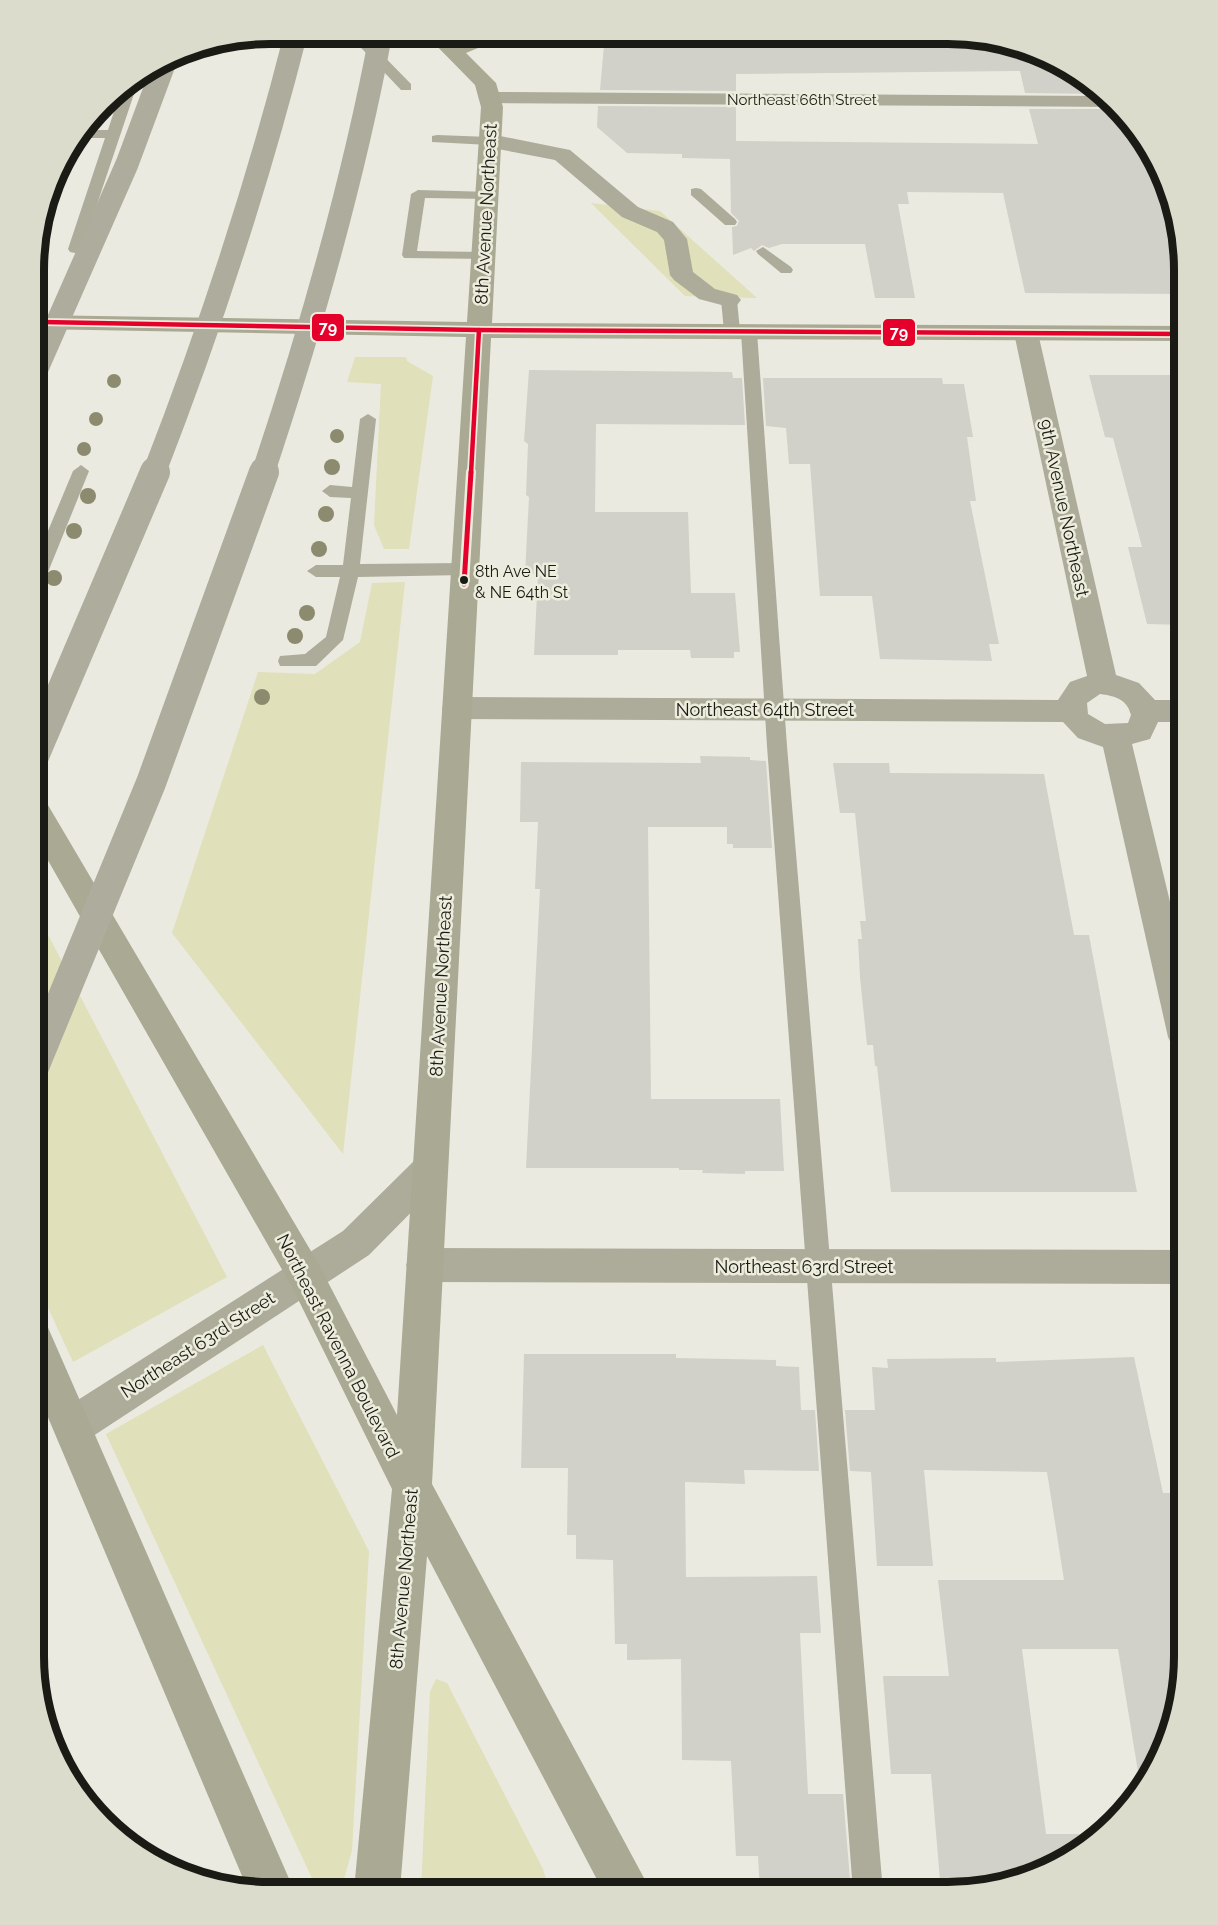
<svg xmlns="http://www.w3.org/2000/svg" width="1218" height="1925" font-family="Raleway,sans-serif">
<rect width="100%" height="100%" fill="#eaeae0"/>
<g fill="#e0e0ba">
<polygon points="591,203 660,211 757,298 685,296"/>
<polygon points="355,357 406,357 407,361 433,376 409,549 384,549 374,525 381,384 347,382"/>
<polygon points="405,582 343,1154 172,933 258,672 315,674 360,642 372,583"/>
<polygon points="34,908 227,1277 73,1362 34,1277"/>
<polygon points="263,1345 369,1551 352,1850 343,1883 336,1890 317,1889 106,1434"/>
<polygon points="436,1679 447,1683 543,1869 549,1891 421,1891 430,1692"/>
</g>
<g fill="#d1d1ca">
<polygon points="605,34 980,35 1039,51 1092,82 1104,94 1025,93 1020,71 736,74 736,91 600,90"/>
<polygon points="598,106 736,107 736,141 1038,144 1029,109 1119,109 1136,125 1167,179 1185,270 1185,294 1025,293 1003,193 907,192 909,204 898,204 915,298 875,298 865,244 782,244 769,248 762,245 754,251 751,248 733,255 732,227 737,226 739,221 731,213 730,159 682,158 682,154 627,153 597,127"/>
<polygon points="529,370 732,372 733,378 742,378 745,425 596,424 595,512 688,512 691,593 735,593 740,652 734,652 734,658 691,658 690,650 618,650 618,655 534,655 538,574 525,574 529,497 526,495 528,444 524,441"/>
<polygon points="1089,375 1185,375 1185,625 1147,624 1128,547 1142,547 1113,438 1105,437"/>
<polygon points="763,378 942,378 943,384 964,384 973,437 967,437 976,501 970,501 999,644 989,644 992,661 880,659 872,596 820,596 810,464 789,464 786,428 766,426"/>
<polygon points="700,756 750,757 750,760 766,761 772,848 733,848 733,844 727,844 727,827 648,827 651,1099 780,1099 784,1171 745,1171 745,1174 702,1173 703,1170 679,1170 679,1168 526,1168 540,889 535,889 538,822 520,822 521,762 701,763"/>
<polygon points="833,763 889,763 890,773 1044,774 1074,935 1089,935 1137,1192 891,1192 877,1066 875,1066 873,1045 867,1045 860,977 858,939 862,939 860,921 866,921 855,813 840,813"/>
<polygon points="524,1354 676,1354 676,1358 776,1360 776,1366 799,1367 801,1410 815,1410 819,1471 744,1470 745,1484 685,1482 686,1577 817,1576 821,1633 800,1633 808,1794 843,1794 851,1892 760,1891 758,1856 736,1856 731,1761 682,1760 681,1659 627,1660 627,1644 615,1644 613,1560 576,1559 576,1535 567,1535 568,1468 521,1468"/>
<polygon points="1134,1357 1163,1493 1170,1493 1185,1570 1184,1671 1172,1732 1141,1790 1118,1649 1022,1649 1046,1834 1102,1834 1093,1843 1039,1874 941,1892 931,1774 891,1774 883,1676 949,1676 938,1580 1064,1580 1047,1472 924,1470 933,1566 877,1566 871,1472 850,1471 845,1410 875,1410 872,1367 888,1368 887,1359 996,1358 996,1362"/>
</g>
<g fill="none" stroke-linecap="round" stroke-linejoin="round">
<g fill="#adac9a" fill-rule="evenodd">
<polygon points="347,33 361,33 411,84 411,90 401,90"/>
<polygon points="131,81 137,85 82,249 75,253 70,252 68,249 105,138 78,138 84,130 108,130 122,87"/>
<polygon points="437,135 490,137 497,141 490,145 432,142 432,136"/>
<polygon points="696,188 701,189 735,219 737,222 735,225 725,225 691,195 691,189"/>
<polygon points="418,190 492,192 494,195 487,199 425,198 417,251 484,252 491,256 489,259 404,258 402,255 411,194"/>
<polygon points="763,247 791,267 793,270 791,273 781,273 758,254 756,251"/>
<polygon points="729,295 737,300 740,331 732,336 724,331 721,300"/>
<polygon points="749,327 757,332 787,746 883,1892 853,1892 767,746 741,332"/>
<polygon points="368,414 376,419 360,564 465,563 474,569 465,575 358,577 343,640 316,666 280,666 278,661 280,656 305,654 326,637 340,577 316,577 307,571 316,565 343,565 351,498 330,497 322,491 330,485 352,487 360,419"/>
<polygon points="81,465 89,471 44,582 41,586 34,588 35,562 73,471"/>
</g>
<g fill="#adac9a" fill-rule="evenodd">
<polygon points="491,92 1106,96 1118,107 483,103 480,98 483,93"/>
<polygon points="490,134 570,150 638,207 673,222 687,239 693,272 715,289 737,295 741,300 737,305 729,307 699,299 674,280 670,275 664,240 657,232 622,217 555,160 482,146 479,141 482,136"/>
<path d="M1026,326L1035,328L1038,333L1116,675L1139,683L1155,700H1185V722H1158L1150,739L1132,744L1185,964V1051L1173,1047L1168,1037L1103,747L1078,738L1063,722L457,719L447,716L442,708L447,700L457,697L1058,700L1070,682L1087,676L1014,333L1017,328ZM1100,694C1115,696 1127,699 1131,715L1128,723L1105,724L1088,714L1087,703Z"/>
<polygon points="430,1153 443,1158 448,1169 443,1180 369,1255 87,1440 73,1445 59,1440 53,1426 59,1412 343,1231 417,1158"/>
<polygon points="425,1248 1184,1250 1185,1284 425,1282 412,1277 406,1265 412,1253"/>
</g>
<g fill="#aaa994" fill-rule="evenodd">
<polygon points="424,33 446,34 456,43 464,40 469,34 489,34 478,48 466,53 496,83 503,107 492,323 1185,326 1185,341 491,338 432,1484 651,1891 603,1891 427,1556 400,1890 354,1890 392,1489 292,1287 34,836 34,796 45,800 318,1263 397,1415 466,337 35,329 35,315 467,322 481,107 475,85"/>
<polygon points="33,1318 46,1323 294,1890 248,1890 33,1382"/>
</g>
<g stroke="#aead9d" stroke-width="23">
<polyline points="35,373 127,164 166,59"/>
<path d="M154,473C210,329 258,183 296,33"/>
<path d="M263,473C311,329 353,183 381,33"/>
</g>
<g stroke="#aead9d" stroke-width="30">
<polyline points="34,756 155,472"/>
<polyline points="34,1067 151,783 264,472"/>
</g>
<g stroke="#ededdd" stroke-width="8">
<g id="bus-1-far1">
<polyline points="42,322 479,330 1185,334"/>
<polyline points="471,473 479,330"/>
</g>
</g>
<g stroke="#ededdd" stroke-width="10">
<polyline id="bus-1" points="464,584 471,472"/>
</g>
<use href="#bus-1-far1" stroke="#e4002b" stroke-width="4.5"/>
<use href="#bus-1" stroke="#e4002b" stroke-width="5"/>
</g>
<g fill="#8c8b70">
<circle cx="114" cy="381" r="7"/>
<circle cx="96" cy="419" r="7"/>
<circle cx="337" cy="436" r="7"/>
<circle cx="84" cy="449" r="7"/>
<circle cx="332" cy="467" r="8"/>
<circle cx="88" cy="496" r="8"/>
<circle cx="326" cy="514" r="8"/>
<circle cx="74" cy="531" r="8"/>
<circle cx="319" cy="549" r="8"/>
<circle cx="54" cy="578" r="8"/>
<circle cx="307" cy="613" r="8"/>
<circle cx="295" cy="636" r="8"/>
<circle cx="262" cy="697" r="8"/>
</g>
<circle fill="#1b1b15" stroke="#ededdd" stroke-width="2" cx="464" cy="580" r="5"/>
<g text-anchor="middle" stroke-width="5" stroke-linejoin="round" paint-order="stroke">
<g font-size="15" fill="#1b1b15" stroke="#ededdd">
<text x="802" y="105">Northeast 66th Street</text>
</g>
<g font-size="16" fill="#1b1b15" stroke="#ededdd" text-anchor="start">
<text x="475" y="577">8th Ave NE<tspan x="475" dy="21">&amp; NE 64th St</tspan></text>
</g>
<g font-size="18" fill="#1b1b15" stroke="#ededdd">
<text transform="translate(486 214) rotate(-87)" y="6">8th Avenue Northeast</text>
<text transform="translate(1064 508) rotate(78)" y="6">9th Avenue Northeast</text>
<text x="765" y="716">Northeast 64th Street</text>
<text transform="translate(441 986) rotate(-87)" y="6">8th Avenue Northeast</text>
<text x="804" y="1273">Northeast 63rd Street</text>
<text transform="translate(198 1345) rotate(-33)" y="6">Northeast 63rd Street</text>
<text transform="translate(338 1346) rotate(63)" y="6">Northeast Ravenna Boulevard</text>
<text transform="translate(404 1579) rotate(-85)" y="6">8th Avenue Northeast</text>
</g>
</g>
<path d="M0 0H1218V1925H0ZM270 44H948A226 226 0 0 1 1174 270V1656A226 226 0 0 1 948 1882H270A226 226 0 0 1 44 1656V270A226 226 0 0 1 270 44Z" fill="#dcdccd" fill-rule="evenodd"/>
<path fill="none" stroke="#1b1b15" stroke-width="8" d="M270 44H948A226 226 0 0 1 1174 270V1656A226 226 0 0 1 948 1882H270A226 226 0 0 1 44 1656V270A226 226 0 0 1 270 44Z"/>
<g stroke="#ededdd" stroke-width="2">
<rect x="311" y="313" width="34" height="29" rx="6" fill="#e4002b"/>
<rect x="882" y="318" width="34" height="29" rx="6" fill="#e4002b"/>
</g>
<g font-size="16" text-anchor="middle" font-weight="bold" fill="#fff">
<text x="328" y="333">79</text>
<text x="899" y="338">79</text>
</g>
</svg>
